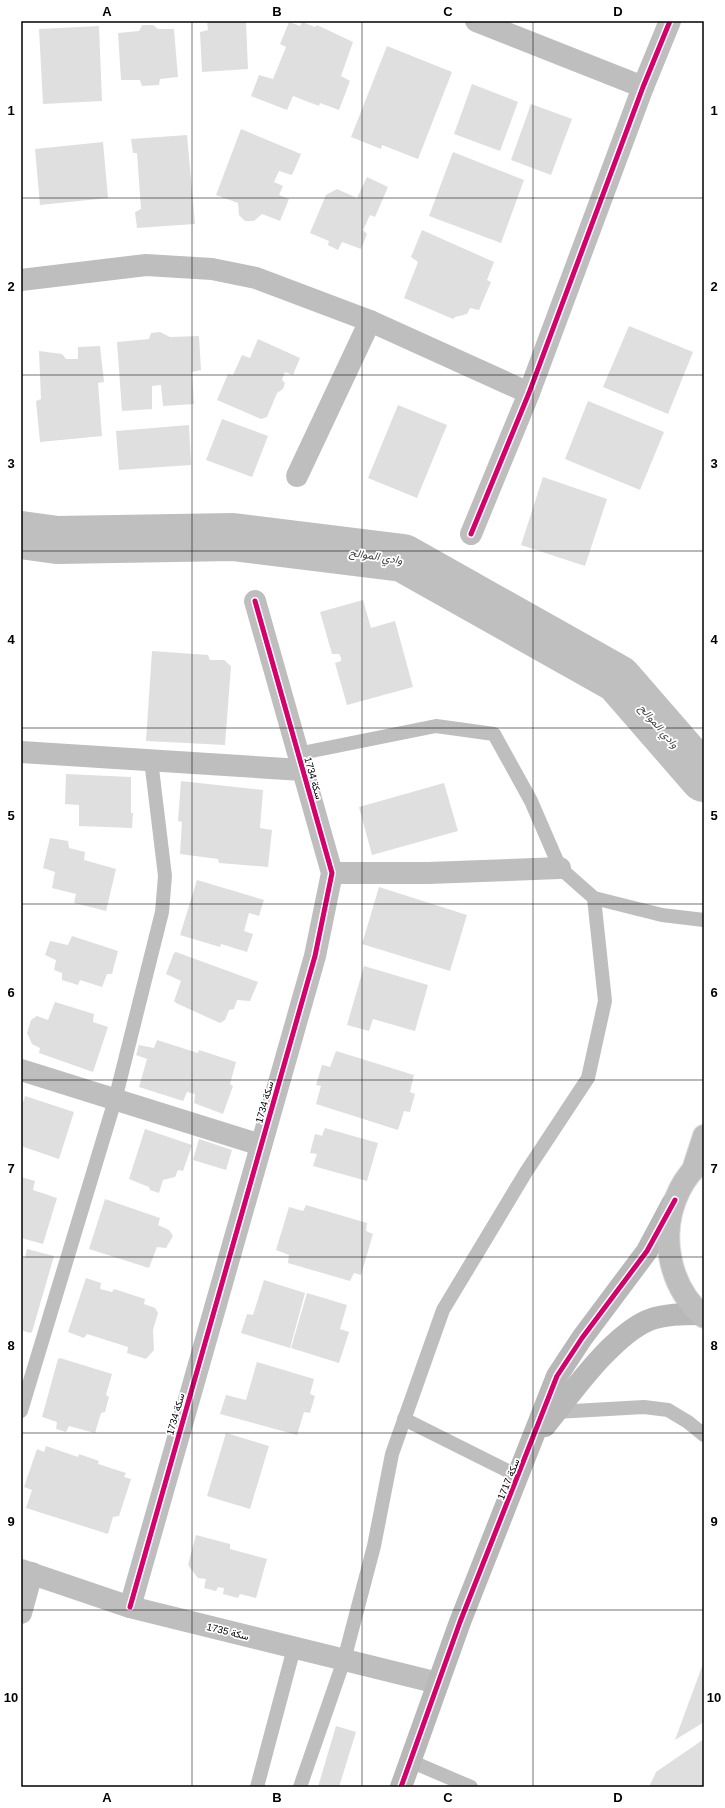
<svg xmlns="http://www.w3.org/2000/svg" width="725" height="1808" font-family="Helvetica,Vazirmatn,sans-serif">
<rect width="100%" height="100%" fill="#fff"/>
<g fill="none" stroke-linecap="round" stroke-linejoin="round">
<polyline stroke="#bfbfbf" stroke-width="48" points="21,535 57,540 233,537 403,558 618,679 704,778"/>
</g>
<g fill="#dfdfdf">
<polygon points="207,21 246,21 248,69 202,72 200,32 208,30"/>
<polygon points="289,22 300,26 302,22 315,27 317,25 353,42 341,76 350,81 339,110 320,103 319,106 293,96 287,110 251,96 259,75 273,79 286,47 280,44"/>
<polygon points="142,25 153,25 158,29 174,29 178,77 160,79 159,85 142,86 140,80 121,80 118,33 139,31"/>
<polygon points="99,26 102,101 43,104 39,29"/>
<polygon points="387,46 452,72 418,159 382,145 381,149 351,137"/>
<polygon points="472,84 518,102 500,151 454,134"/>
<polygon points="531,104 572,119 551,175 511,160"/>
<polygon points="241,129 301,154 292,175 279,171 274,182 283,186 279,195 289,199 280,221 262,214 254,221 245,221 239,215 238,203 216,195"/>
<polygon points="187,135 195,224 137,228 135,212 141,209 137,153 133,153 131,139"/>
<polygon points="103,142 108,198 40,205 35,149"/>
<polygon points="453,152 524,180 501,243 429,216"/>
<polygon points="367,177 388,187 375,217 370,215 363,230 367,234 361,249 342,242 338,250 328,245 329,241 310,233 326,195 337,189 357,198"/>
<polygon points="422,230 494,262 487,280 491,282 479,310 470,308 467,314 455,317 453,319 404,298 418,262 411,257"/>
<polygon points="629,326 693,352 668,414 603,387"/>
<polygon points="160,332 170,337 199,336 201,370 192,372 194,404 163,406 161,385 152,386 152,409 122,411 117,342 149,339 151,333"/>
<polygon points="258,339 300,358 293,375 285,372 282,380 285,383 283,389 277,393 267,417 261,419 217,400 228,374 233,375 242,355 250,358"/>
<polygon points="100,346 104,382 98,383 102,436 40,442 36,401 41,399 39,351 62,354 66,359 78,359 78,347"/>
<polygon points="588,401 664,432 640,490 565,459"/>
<polygon points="398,405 447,425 417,498 368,478"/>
<polygon points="222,419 268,436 252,477 206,460"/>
<polygon points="189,425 191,465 119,470 116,431"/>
<polygon points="543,477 607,499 585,566 521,545"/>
<polygon points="363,600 371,628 395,621 413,687 347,705 335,663 341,661 341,658 339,654 332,654 320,612"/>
<polygon points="152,651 208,655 210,660 224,660 231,666 225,745 146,741"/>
<polygon points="66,774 131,777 131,813 133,813 132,828 79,826 79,805 65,804"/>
<polygon points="181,781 263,790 260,828 272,830 268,867 219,863 218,859 180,854 182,822 178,821"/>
<polygon points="444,783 458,831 372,855 359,807"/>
<polygon points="50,838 68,841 69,848 85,852 84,860 116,869 106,911 74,903 76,894 52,888 55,872 43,868"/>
<polygon points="197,880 264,900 259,916 249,913 244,931 253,934 247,952 221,944 220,947 180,935"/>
<polygon points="379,887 467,915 450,971 362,944"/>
<polygon points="72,936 118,951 112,974 107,974 102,987 80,980 78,985 62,980 62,973 54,970 56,960 45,955 50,941 68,945"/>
<polygon points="176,952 258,982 250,1001 237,1000 234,1009 229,1010 225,1020 220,1023 176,1003 174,1001 181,981 166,974 174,953"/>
<polygon points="364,966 428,985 415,1031 373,1019 369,1031 347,1025"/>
<polygon points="55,1002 94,1014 93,1022 108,1027 93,1072 39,1053 40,1048 32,1044 27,1033 31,1020 37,1016 48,1020"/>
<polygon points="157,1040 198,1053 199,1050 236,1062 230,1084 233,1086 223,1114 194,1103 195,1094 187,1092 183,1101 139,1087 147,1059 136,1055 139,1045 154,1048"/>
<polygon points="336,1051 414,1075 410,1092 415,1094 410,1112 404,1111 398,1130 316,1104 321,1086 316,1085 322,1065 330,1067"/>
<polygon points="25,1096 74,1112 59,1159 21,1146 21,1108"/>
<polygon points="325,1128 378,1143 367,1181 313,1166 317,1154 310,1153 315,1134 322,1136"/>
<polygon points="145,1129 192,1145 183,1171 178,1170 175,1177 163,1180 159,1193 150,1190 149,1187 129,1179"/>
<polygon points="199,1139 232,1150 226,1170 193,1160"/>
<polygon points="21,1177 35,1181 33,1190 57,1198 43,1244 21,1238"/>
<polygon points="105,1199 160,1218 158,1225 169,1230 173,1236 166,1248 157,1247 149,1268 89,1249"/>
<polygon points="306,1205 367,1223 366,1231 373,1234 361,1275 354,1273 350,1281 288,1263 289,1255 276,1250 289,1207 303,1211"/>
<polygon points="27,1249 54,1256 32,1332 30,1333 21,1330 21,1258 25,1258"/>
<polygon points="86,1278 101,1283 100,1289 112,1292 114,1289 145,1299 144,1304 155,1308 158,1313 153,1330 154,1350 146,1359 127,1353 128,1347 87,1334 84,1338 68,1332"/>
<polygon points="264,1280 305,1293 290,1348 241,1333 247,1314 253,1315"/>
<polygon points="307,1293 347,1305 340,1329 349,1332 339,1363 291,1348"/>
<polygon points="60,1358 112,1374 106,1395 109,1397 105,1412 101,1413 95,1433 69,1426 66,1432 56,1429 57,1422 42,1417 58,1359"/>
<polygon points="257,1362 314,1379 310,1394 315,1396 310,1413 304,1412 297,1435 220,1414 226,1395 246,1400"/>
<polygon points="226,1433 269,1446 250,1509 207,1496"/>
<polygon points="46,1446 78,1457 79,1454 99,1461 98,1464 126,1473 124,1477 131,1479 119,1516 113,1517 108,1534 26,1508 32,1490 24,1487 37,1449 44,1452"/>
<polygon points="196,1535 230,1544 230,1549 267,1559 256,1598 240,1594 238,1598 223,1594 224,1588 218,1587 216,1591 204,1588 206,1579 198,1578 188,1565"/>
<polygon points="704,1661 704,1722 675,1740"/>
<polygon points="336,1726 356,1732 339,1787 318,1787"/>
<polygon points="704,1739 704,1787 649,1787 656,1772"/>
</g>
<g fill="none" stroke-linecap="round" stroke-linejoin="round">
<g stroke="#dbdbdb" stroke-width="24">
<g id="primary">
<path d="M704,1158C695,1167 686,1177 680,1189C658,1232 668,1286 704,1317"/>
<polyline points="693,1170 704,1136"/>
</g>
</g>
<g stroke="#bebebe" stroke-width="14">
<polyline points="297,754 436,726 494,734 531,801 560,868 594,898 662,915 704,920"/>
<polyline points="21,1411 115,1100 162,912 165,876 151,760"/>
<polyline points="556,1412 644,1407 668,1410 688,1422 704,1435"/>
<polyline points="404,1419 518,1476"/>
<polyline points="410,1761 471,1787"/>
<polyline points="257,1787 294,1648"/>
<polyline points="300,1787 344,1660 374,1546 392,1454 443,1310 526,1172 588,1078 605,1001 594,898"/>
</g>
<g stroke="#bebebe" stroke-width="22">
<polyline points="476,21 643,87"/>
<polyline points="21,280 146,265 212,269 256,278 370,321 529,393"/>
<polyline points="297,476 370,321"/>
<polyline points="471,534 529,393 643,87 670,21"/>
<polyline points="21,752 302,770"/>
<polyline points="332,873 428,873 560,868"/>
<polyline points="21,1070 261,1145"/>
<polyline points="21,1570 130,1607 438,1683"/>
<polyline points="130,1607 315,956 332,873 255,601"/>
<polyline points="21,1613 32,1573"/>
</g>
<g stroke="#b8b8b8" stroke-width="22">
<path d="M545,1426C571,1394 611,1336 649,1320C665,1314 683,1314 700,1314"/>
<polyline points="401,1787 460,1622 557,1376 582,1338 647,1251 672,1204"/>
</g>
<use href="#primary" stroke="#bebebe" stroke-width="22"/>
<g stroke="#fff" stroke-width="8">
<g id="cycleway">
<polyline points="471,534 529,393 643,87 670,21"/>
<polyline points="130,1607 315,956 332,873 255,601"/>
<polyline points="401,1787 460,1622 557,1376 582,1338 647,1251 675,1200"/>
</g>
</g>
<use href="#cycleway" stroke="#d6006c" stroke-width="5"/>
</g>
<path fill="none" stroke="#000" stroke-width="1" stroke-opacity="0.55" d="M192,21V1787M362,21V1787M533,21V1787M21,198H704M21,375H704M21,551H704M21,728H704M21,904H704M21,1080H704M21,1257H704M21,1433H704M21,1610H704"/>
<g text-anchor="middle" stroke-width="3.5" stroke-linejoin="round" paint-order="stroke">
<g font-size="10" fill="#000" stroke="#fff">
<text transform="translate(314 778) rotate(74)" y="4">سكة 1734</text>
<text transform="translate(264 1102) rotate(-74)" y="4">سكة 1734</text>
<text transform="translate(175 1414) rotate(-74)" y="4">سكة 1734</text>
<text transform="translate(508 1479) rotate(-68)" y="4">سكة 1717</text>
<text transform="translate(228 1631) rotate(14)" y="4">سكة 1735</text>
</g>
<g font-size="11" font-style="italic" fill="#444" stroke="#fff">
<text transform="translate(376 556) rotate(9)" y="4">وادي الموالح</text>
<text transform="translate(659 726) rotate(49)" y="4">وادي الموالح</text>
</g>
</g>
<rect width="725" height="1808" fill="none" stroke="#ffffff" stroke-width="44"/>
<rect x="22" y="22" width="681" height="1764" fill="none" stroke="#000" stroke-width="1.5"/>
<g font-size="13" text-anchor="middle" font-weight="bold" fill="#000">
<text x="107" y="16">A</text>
<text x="277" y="16">B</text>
<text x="448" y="16">C</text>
<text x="618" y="16">D</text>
<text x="11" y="115">1</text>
<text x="714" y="115">1</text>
<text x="11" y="291">2</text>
<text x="714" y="291">2</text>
<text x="11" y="468">3</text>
<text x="714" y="468">3</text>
<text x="11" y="644">4</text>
<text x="714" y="644">4</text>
<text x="11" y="820">5</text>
<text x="714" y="820">5</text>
<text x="11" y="997">6</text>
<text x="714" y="997">6</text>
<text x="11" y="1173">7</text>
<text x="714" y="1173">7</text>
<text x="11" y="1350">8</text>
<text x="714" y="1350">8</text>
<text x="11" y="1526">9</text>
<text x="714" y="1526">9</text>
<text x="11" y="1702">10</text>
<text x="714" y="1702">10</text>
<text x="107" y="1802">A</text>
<text x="277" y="1802">B</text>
<text x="448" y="1802">C</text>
<text x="618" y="1802">D</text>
</g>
</svg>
